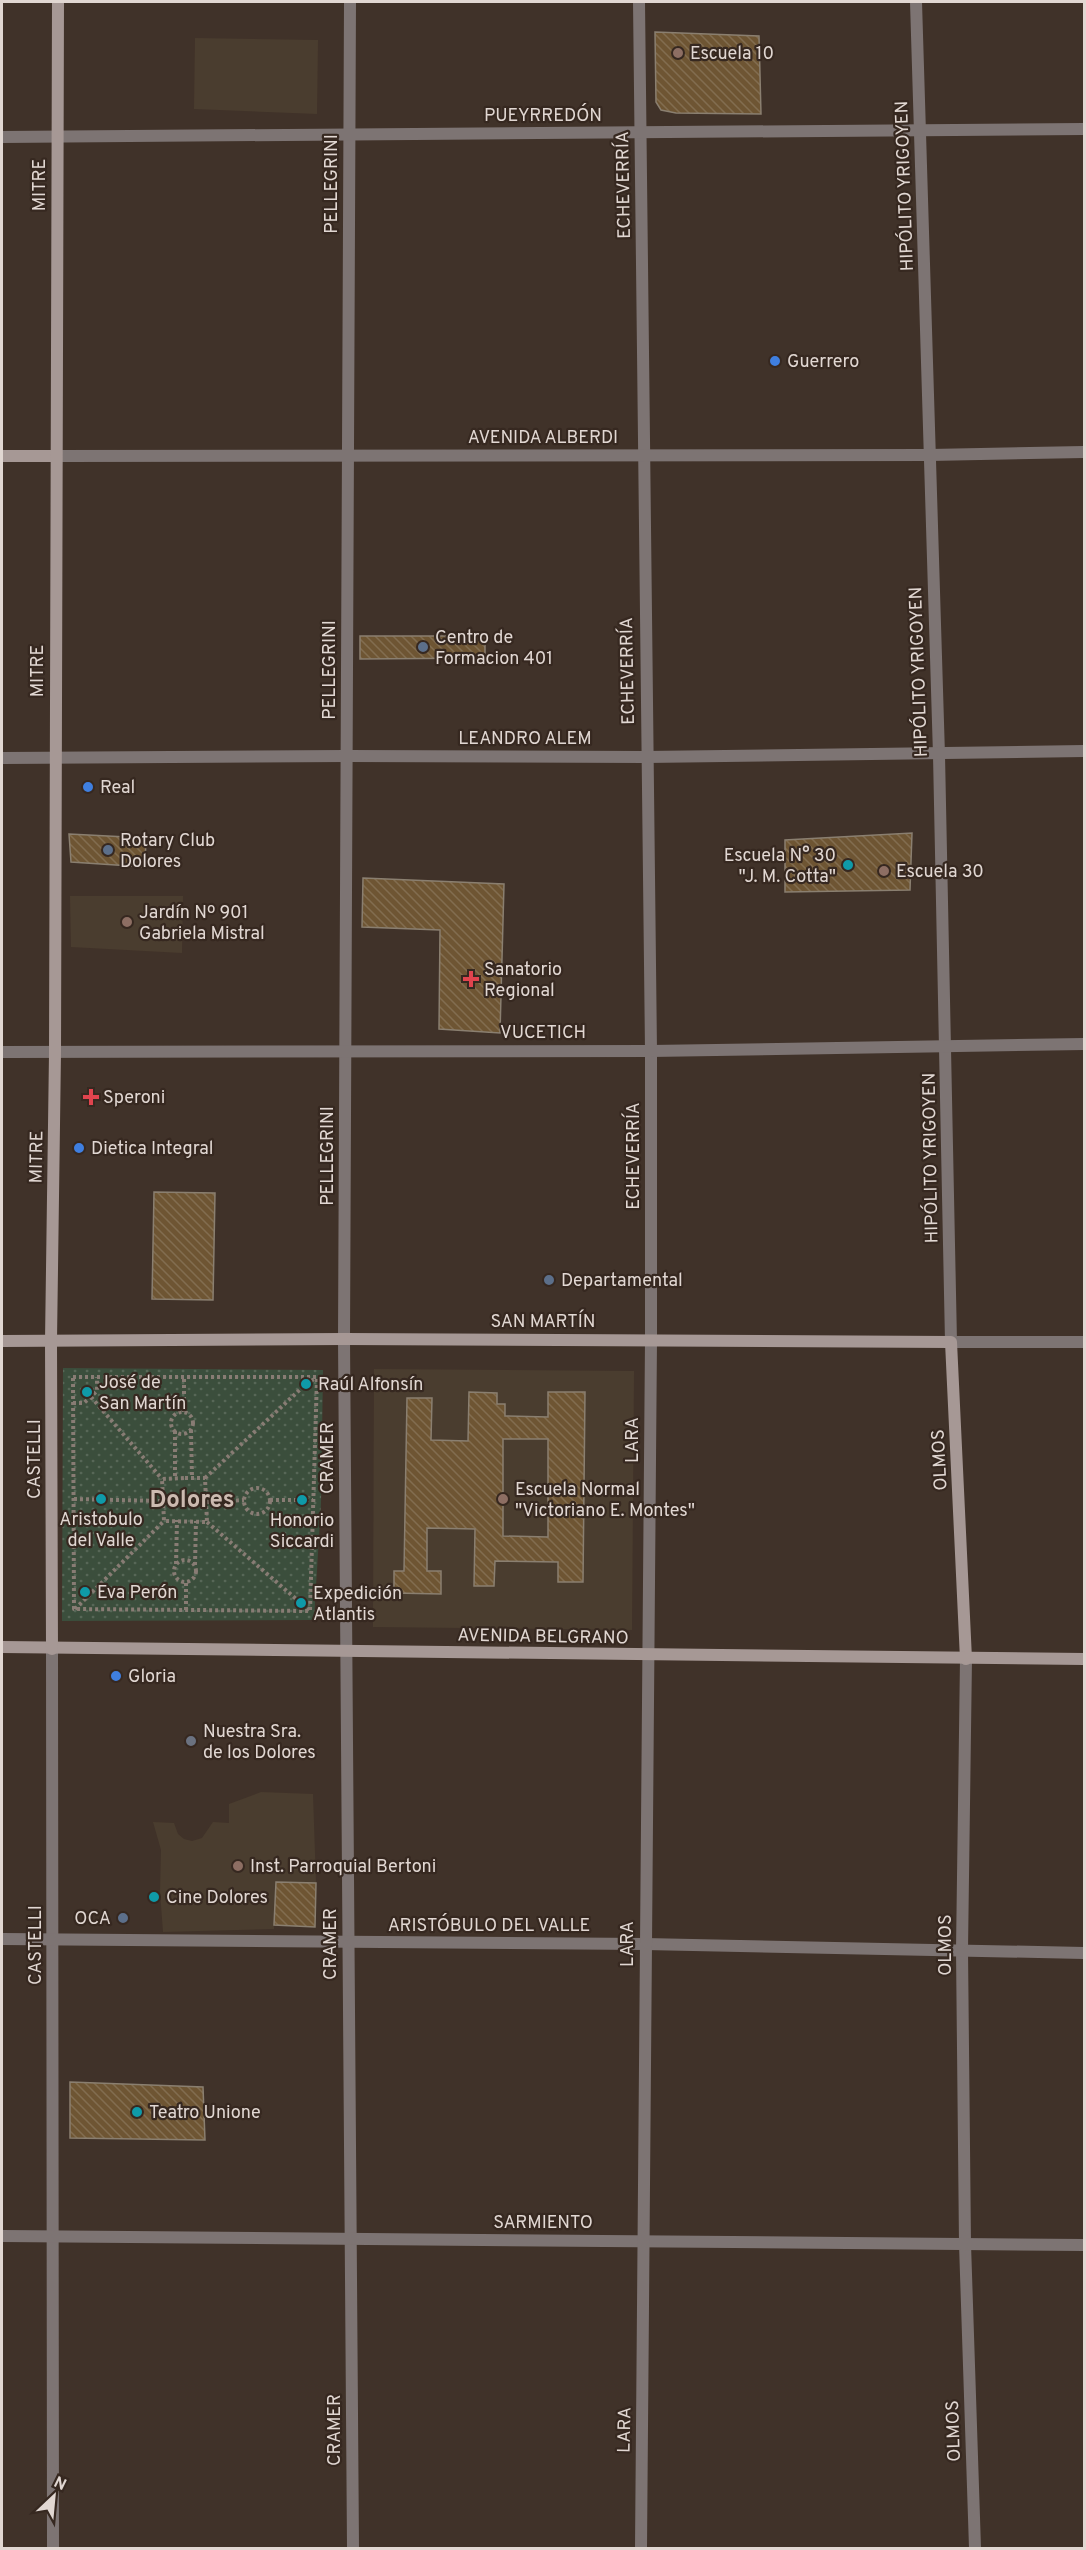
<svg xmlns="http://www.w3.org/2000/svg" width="1086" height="2550" font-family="Overpass,sans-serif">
<defs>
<pattern id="park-dots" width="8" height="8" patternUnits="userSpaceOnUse" patternTransform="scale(1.5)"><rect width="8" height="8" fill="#3b4e3c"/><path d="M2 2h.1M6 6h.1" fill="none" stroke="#576757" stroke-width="1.8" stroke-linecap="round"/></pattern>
<pattern id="building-back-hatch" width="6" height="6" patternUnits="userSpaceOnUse" patternTransform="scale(1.5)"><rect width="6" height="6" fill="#6e5533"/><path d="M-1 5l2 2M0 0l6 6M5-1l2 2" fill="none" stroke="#826d50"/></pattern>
</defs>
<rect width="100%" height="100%" fill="#403229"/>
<g fill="#4a3d2f">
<polygon points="195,38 318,40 317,114 194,109"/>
<polygon points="70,896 183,896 182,953 71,947"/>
<polygon points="374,1369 634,1371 632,1630 373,1627"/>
<polygon points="261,1792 313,1794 316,1883 276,1882 274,1929 163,1932 160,1892 161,1850 153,1822 174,1823 178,1834 184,1839 192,1841 202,1838 213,1822 229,1823 229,1804"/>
</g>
<polygon fill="url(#park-dots)" points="63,1368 323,1370 321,1503 314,1620 62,1621"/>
<g fill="url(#building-back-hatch)" stroke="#8a7f70" stroke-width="1.5" fill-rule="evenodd">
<polygon points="655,32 759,36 761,114 676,113 661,110 656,102"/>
<polygon points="360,636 485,636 485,658 360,659"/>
<polygon points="912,833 910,890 785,892 785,840"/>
<polygon points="69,834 146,838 145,867 71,862"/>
<polygon points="363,878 504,884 500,1033 439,1029 440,930 362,927"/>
<polygon points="154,1192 215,1193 213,1300 152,1299"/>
<path d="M469,1392L497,1393V1404H505V1416L548,1417V1392H585L583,1582H558V1562L495,1561L494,1586H474L475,1529L427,1528V1571H441V1594L394,1593V1571H404L407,1398H432L431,1440L468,1441ZM503,1439H548V1537L503,1536Z"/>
<polygon points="276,1882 316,1883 315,1927 274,1925"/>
<polygon points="70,2082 203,2087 205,2140 70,2138"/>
</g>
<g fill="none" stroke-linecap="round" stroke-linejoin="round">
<g stroke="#887c74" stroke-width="4" stroke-dasharray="3 3" stroke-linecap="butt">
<polygon points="73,1377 317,1377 310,1611 74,1609"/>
<polyline points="91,1397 162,1479"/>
<polyline points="73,1403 84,1403 97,1391 97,1377"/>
<polyline points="184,1412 184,1377"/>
<circle cx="182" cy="1423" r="11"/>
<polyline points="191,1430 192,1477"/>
<polyline points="175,1431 175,1478"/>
<polygon points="185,1478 205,1478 207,1522 164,1521 162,1479"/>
<polyline points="205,1478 306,1384 316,1378"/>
<circle cx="257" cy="1501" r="13"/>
<polyline points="74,1499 163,1501"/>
<polyline points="270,1500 313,1500"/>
<polyline points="206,1502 244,1500"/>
<polyline points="207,1522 310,1611"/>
<circle cx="185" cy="1571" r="11"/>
<polyline points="176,1564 177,1520"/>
<polyline points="195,1565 196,1521"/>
<polyline points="75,1609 164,1521"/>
<polyline points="186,1610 186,1582"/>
</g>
<g stroke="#7d7473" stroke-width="12">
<polyline points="350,2 344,1339 353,2548"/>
<polyline points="639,2 651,1051 651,1340"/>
<polyline points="916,2 939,755 951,1342 1084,1342"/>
<polyline points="2,137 1084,129"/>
<polyline points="56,456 930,455 1084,452"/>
<polyline points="2,758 346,756 646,757 1084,751"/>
<polyline points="2,1052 651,1051 1084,1044"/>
<polyline points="52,1649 53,2548"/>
<polyline points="966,1659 962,1950 965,2244 975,2548"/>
<polyline points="2,1939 645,1944 1084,1953"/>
<polyline points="2,2236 1084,2245"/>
</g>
<polyline stroke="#7d7473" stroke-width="12" points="641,2548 651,1340"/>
<g stroke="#a69895" stroke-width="12">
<polyline points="2,456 56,456"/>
<polyline points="2,1341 344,1339 951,1342 966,1659"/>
<polyline points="2,1647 1084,1659"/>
<polyline points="52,1649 51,1341 55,1053 58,2"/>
</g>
</g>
<g fill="#8d6e63" stroke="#362820" stroke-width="2">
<circle cx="678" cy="53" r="6"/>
<circle cx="884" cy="871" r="6"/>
<circle cx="127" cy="922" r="6"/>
<circle cx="503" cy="1499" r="6"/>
<circle cx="238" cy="1866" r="6"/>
</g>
<g fill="#3f7fe0" stroke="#362820" stroke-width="2">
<circle cx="775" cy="361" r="6"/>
<circle cx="88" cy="787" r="6"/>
<circle cx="79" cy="1148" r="6"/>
<circle cx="116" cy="1676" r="6"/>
</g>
<g fill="#5c6f8a" stroke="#362820" stroke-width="2">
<circle cx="423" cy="647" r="6"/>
<circle cx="108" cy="850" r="6"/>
<circle cx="549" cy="1280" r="6"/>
<circle cx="123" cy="1918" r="6"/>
</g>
<g fill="#0f9aa8" stroke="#362820" stroke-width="2">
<circle cx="848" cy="865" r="6"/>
<circle cx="306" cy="1384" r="6"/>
<circle cx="87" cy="1392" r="6"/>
<circle cx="101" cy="1499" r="6"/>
<circle cx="302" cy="1500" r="6"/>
<circle cx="85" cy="1592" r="6"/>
<circle cx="301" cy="1603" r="6"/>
<circle cx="154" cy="1897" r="6"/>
<circle cx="137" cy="2112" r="6"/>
</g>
<g fill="#e0444e" stroke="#362820" stroke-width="2">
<path d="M468 970h6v6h6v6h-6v6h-6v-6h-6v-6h6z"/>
<path d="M88 1088h6v6h6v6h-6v6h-6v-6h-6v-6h6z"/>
</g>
<circle fill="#6b7280" stroke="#362820" stroke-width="2" cx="191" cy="1741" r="6"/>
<g text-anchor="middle" stroke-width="4.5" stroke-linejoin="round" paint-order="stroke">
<g font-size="18" fill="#e1d7d2" stroke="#362820" text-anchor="start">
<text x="690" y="59">Escuela 10</text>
<text x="787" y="367">Guerrero</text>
<text x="435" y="643">Centro de<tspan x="435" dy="21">Formacion 401</tspan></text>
<text x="100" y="793">Real</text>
<text x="120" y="846">Rotary Club<tspan x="120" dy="21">Dolores</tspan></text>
<text x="836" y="861" text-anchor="end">Escuela N° 30<tspan x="836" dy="21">"J. M. Cotta"</tspan></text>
<text x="896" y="877">Escuela 30</text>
<text x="139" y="918">Jardín Nº 901<tspan x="139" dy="21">Gabriela Mistral</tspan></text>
<text x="484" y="975">Sanatorio<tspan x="484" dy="21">Regional</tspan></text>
<text x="103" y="1103">Speroni</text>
<text x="91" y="1154">Dietica Integral</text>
<text x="561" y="1286">Departamental</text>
<text x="99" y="1388">José de<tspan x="99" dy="21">San Martín</tspan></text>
<text x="318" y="1390">Raúl Alfonsín</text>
<text x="515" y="1495">Escuela Normal<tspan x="515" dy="21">"Victoriano E. Montes"</tspan></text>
<text x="101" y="1525" text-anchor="middle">Aristobulo<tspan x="101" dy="21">del Valle</tspan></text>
<text x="302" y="1526" text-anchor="middle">Honorio<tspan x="302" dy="21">Siccardi</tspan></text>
<text x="97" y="1598">Eva Perón</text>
<text x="313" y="1599">Expedición<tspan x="313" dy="21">Atlantis</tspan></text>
<text x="128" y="1682">Gloria</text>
<text x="203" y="1737">Nuestra Sra.<tspan x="203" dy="21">de los Dolores</tspan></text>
<text x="250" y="1872">Inst. Parroquial Bertoni</text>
<text x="166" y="1903">Cine Dolores</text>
<text x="111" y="1924" text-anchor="end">OCA</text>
<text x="149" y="2118">Teatro Unione</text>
</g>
<g font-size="18" fill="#e1d7d2" stroke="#362820">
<text x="543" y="121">PUEYRREDÓN</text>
<text transform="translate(331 184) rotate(-90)" y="6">PELLEGRINI</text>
<text transform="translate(39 185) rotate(-90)" y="6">MITRE</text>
<text transform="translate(623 185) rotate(-91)" y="6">ECHEVERRÍA</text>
<text transform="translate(904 186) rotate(-92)" y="6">HIPÓLITO YRIGOYEN</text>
<text x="543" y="443">AVENIDA ALBERDI</text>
<text transform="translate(329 670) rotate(-90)" y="6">PELLEGRINI</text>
<text transform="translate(37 671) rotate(-90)" y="6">MITRE</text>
<text transform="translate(627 671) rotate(-91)" y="6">ECHEVERRÍA</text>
<text transform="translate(918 672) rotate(-92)" y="6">HIPÓLITO YRIGOYEN</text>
<text x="525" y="744">LEANDRO ALEM</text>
<text x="543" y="1038">VUCETICH</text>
<text transform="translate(327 1156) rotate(-90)" y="6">PELLEGRINI</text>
<text transform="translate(633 1156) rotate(-90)" y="6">ECHEVERRÍA</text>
<text transform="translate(36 1157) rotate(-89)" y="6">MITRE</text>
<text transform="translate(930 1158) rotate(-91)" y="6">HIPÓLITO YRIGOYEN</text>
<text x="543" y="1327">SAN MARTÍN</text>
<text transform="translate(632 1440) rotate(-90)" y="6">LARA</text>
<text transform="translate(327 1458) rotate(-90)" y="6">CRAMER</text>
<text transform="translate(34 1459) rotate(-90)" y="6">CASTELLI</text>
<text transform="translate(939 1460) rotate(-93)" y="6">OLMOS</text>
<text transform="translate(543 1636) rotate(1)" y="6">AVENIDA BELGRANO</text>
<text x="489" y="1931">ARISTÓBULO DEL VALLE</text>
<text transform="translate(330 1944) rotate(-90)" y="6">CRAMER</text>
<text transform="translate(627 1944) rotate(-90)" y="6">LARA</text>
<text transform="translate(35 1945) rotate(-90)" y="6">CASTELLI</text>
<text transform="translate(945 1945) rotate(-90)" y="6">OLMOS</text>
<text x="543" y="2228">SARMIENTO</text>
<text transform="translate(334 2430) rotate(-90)" y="6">CRAMER</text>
<text transform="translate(624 2430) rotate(-89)" y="6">LARA</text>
<text transform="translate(953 2431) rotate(-92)" y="6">OLMOS</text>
</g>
<g font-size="24" font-weight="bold" fill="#ccbab0" stroke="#362820">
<text x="192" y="1507">Dolores</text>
</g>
</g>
<rect width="1086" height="2550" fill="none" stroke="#e1d7d2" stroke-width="6"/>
<g transform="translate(54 2496) rotate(26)" stroke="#362820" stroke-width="4.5" paint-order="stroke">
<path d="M0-4.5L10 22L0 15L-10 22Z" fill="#e1d7d2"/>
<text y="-9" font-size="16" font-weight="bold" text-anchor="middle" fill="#e1d7d2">N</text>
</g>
</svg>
